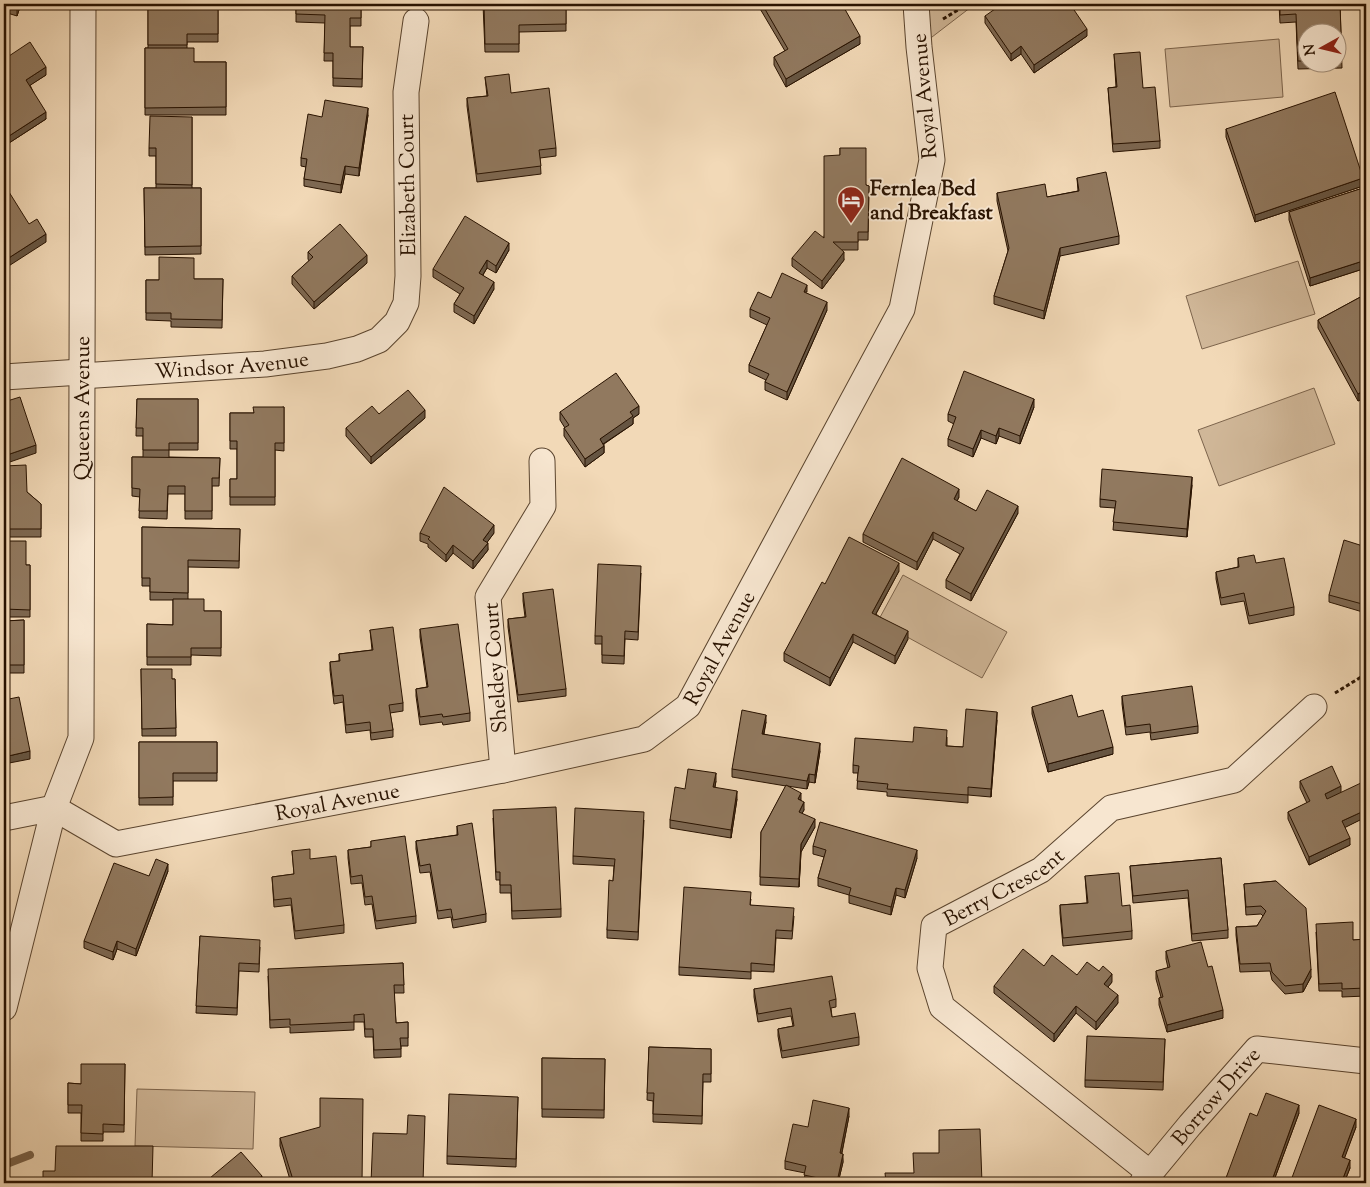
<svg xmlns="http://www.w3.org/2000/svg" width="1370" height="1187" font-family="'Sorts Mill Goudy',serif">
<rect width="100%" height="100%" fill="#f2d9b7"/>
<filter id="stains"><feTurbulence type="fractalNoise" baseFrequency=".004" numOctaves="4"/><feColorMatrix values="0 0 0 0 .2 0 0 0 0 .09 0 0 0 0 .02 0 0 0 .5 -.17"/></filter>
<radialGradient id="worn" r=".72"><stop offset=".6" stop-color="#630" stop-opacity="0"/><stop offset="1" stop-color="#630" stop-opacity=".3"/></radialGradient>
<g fill="#d0b798" stroke="#7c644c">
<polygon points="916,4 975,4 919,47"/>
<polygon points="1279,39 1283,97 1170,107 1165,49"/>
<polygon points="1298,261 1315,314 1202,349 1186,296"/>
<polygon points="1314,388 1335,444 1219,486 1198,430"/>
<polygon points="903,575 1007,632 982,678 878,621"/>
<polygon points="137,1089 255,1092 253,1149 135,1146"/>
</g>
<g fill="none" stroke-linecap="round" stroke-linejoin="round">
<polyline stroke="#786149" stroke-width="8" points="4,1165 30,1155"/>
<g stroke="#5a442e" stroke-width="27">
<g id="street">
<path id="s1" d="M81,376L265,364L327,356L357,349L379,340L397,322L406,303L408,276L406,92L416,21"/>
<polyline points="4,377 81,372"/>
<polyline points="503,770 488,597 543,506 542,461"/>
<path id="s2" d="M4,818L54,808L116,844L503,770L644,739L688,706L902,309L932,160L919,47L916,4"/>
<path id="s3" d="M4,1008L54,808L81,738L83,4"/>
<path id="s4" d="M1150,1173L942,1007L930,968L934,926L1041,870L1111,808L1234,780L1314,707"/>
<path id="s5" d="M1142,1183L1190,1125L1257,1049L1366,1061"/>
</g>
</g>
<g stroke="#281200" stroke-width="3" stroke-dasharray="4 2.5" stroke-linecap="butt">
<polyline points="943,19 968,4"/>
<polyline points="1335,693 1366,674"/>
</g>
<use href="#street" stroke="#f7e6d0" stroke-width="25"/>
</g>
<g fill="#7d6852" stroke="#281200" fill-rule="evenodd">
<polygon points="4,4 21,4 17,16 4,12"/>
<polygon points="148,4 218,4 218,42 187,42 187,48 194,62 226,62 226,115 145,115 145,48 148,48"/>
<polygon points="296,4 361,4 361,26 350,26 350,47 363,47 362,87 333,86 333,61 324,61 325,23 296,22"/>
<polygon points="483,4 566,4 566,31 519,32 519,52 485,52"/>
<polygon points="759,4 842,4 860,44 786,87 774,65 774,57 785,51 759,7"/>
<path d="M1279,4H1340L1342,68L1298,69L1296,22L1280,23ZM1308,32H1338V62H1308Z"/>
<polygon points="985,16 1087,36 1034,73 1021,54 1011,61 985,23"/>
<polygon points="4,53 6,58 46,75 30,85 46,119 9,143 4,135"/>
<polygon points="1114,54 1143,88 1160,141 1160,148 1113,152 1108,88 1116,87"/>
<polygon points="485,77 556,148 556,156 540,158 541,174 477,182 467,106 467,98 487,96"/>
<polygon points="368,115 359,176 345,174 341,193 304,186 304,179 306,167 301,166 301,158 322,117"/>
<polygon points="192,117 192,188 201,188 201,254 145,255 144,188 156,188 156,156 149,156 149,148"/>
<polygon points="1226,129 1363,186 1255,222 1226,137"/>
<polygon points="840,148 866,185 869,186 868,240 858,240 858,250 842,250 844,260 822,289 792,266 792,258 824,237 840,155"/>
<polygon points="1077,178 1119,236 1119,244 1060,256 1044,319 994,304 994,296 1008,251 997,201 997,193 1047,197 1078,191"/>
<polygon points="1366,187 1366,270 1366,268 1310,286 1289,220 1289,212"/>
<polygon points="509,250 496,273 487,268 483,275 494,289 474,324 454,312 454,304 460,294 433,277 433,269"/>
<polygon points="308,252 367,263 314,309 292,284 292,276 309,261 308,259"/>
<polygon points="194,279 223,279 222,328 171,327 171,321 146,320 146,280 159,280"/>
<polygon points="807,293 827,310 787,400 765,390 765,382 766,380 749,372 749,365 767,325 750,317 750,309 771,298"/>
<polygon points="1366,294 1366,397 1358,401 1318,328 1318,320"/>
<polygon points="137,399 198,399 198,450 169,450 169,457 220,458 219,486 212,486 212,519 185,519 185,494 168,494 167,519 139,518 140,497 132,496 132,457 143,457 143,436 136,436"/>
<polygon points="284,407 284,451 275,450 275,505 230,505 230,479 237,479 237,449 230,449 230,413 253,413"/>
<polygon points="1034,407 1020,444 999,436 996,444 981,438 973,457 948,446 948,439 954,424 948,421 948,414"/>
<polygon points="560,412 639,414 633,418 633,424 604,444 604,453 585,467 564,436 564,428 565,428 560,420"/>
<polygon points="379,414 425,418 371,464 346,436 346,428"/>
<polygon points="4,466 27,492 41,504 41,537 4,537"/>
<polygon points="1192,485 1187,537 1113,530 1115,508 1100,507 1100,499"/>
<polygon points="959,497 957,501 976,511 1018,513 971,601 946,588 946,580 960,554 933,539 917,570 863,542 863,534"/>
<polygon points="142,527 240,529 239,568 188,567 188,599 204,611 221,611 221,656 191,655 191,665 147,665 147,624 173,625 173,600 150,600 150,586 142,586"/>
<polygon points="420,533 494,533 487,542 488,550 473,569 453,553 446,562 428,547 428,544 420,541"/>
<polygon points="4,541 26,565 30,565 30,617 4,617"/>
<polygon points="1366,547 1366,613 1329,602 1329,595"/>
<polygon points="1238,558 1256,563 1294,607 1294,615 1249,624 1244,601 1221,605 1216,579 1216,572 1238,567"/>
<polygon points="899,571 876,614 908,639 895,664 853,642 830,686 784,661 784,653 825,584"/>
<polygon points="641,573 638,640 625,639 624,664 602,663 602,644 595,644 595,636"/>
<polygon points="523,593 566,689 566,696 518,702 508,627 508,619 525,617 523,601"/>
<polygon points="24,620 24,673 4,673 4,621"/>
<polygon points="420,629 470,713 470,721 443,725 442,722 420,725 416,696 416,689 427,687 420,637"/>
<polygon points="370,630 403,703 403,711 390,713 393,730 393,737 371,740 370,730 346,733 343,702 334,704 330,670 330,662 339,661 339,654 372,650"/>
<polygon points="141,669 172,679 175,679 176,736 142,736"/>
<polygon points="1122,696 1198,726 1198,733 1151,740 1150,732 1126,735 1122,704"/>
<polygon points="1032,707 1078,717 1113,754 1048,772 1032,714"/>
<polygon points="997,720 991,797 968,795 968,803 887,796 887,792 857,789 858,773 853,773 853,765 913,742 947,737 947,746 963,747"/>
<polygon points="766,722 764,734 820,751 815,783 809,782 807,789 787,786 801,800 804,810 802,813 815,827 801,852 799,887 760,885 761,832 786,786 732,777 732,769"/>
<polygon points="139,742 217,742 217,781 173,781 173,805 139,805"/>
<polygon points="716,781 715,787 737,799 731,838 670,828 670,820 685,789"/>
<polygon points="1300,781 1341,793 1366,817 1345,827 1350,845 1309,865 1288,819 1288,812 1307,803 1300,788"/>
<polygon points="493,818 561,909 561,917 512,919 511,893 500,893 500,880 496,880"/>
<polygon points="644,820 638,940 607,938 607,930 613,881 614,866 573,864 573,856"/>
<polygon points="457,826 486,914 486,922 453,928 451,917 438,919 430,872 420,873 416,849 416,841 457,835"/>
<polygon points="371,841 416,916 416,923 376,929 372,904 365,905 362,883 351,884 348,858 348,850 371,847"/>
<polygon points="813,846 917,858 905,898 896,895 891,915 849,903 849,895 818,886 818,878 824,857 813,854"/>
<polygon points="292,851 310,859 344,925 344,933 295,939 291,905 274,907 272,877 294,874"/>
<polygon points="1221,858 1228,930 1228,938 1192,941 1188,898 1133,903 1130,866"/>
<polygon points="168,871 136,956 117,949 113,960 84,948 84,941 149,876"/>
<polygon points="1085,876 1122,906 1132,931 1132,939 1063,946 1060,913 1060,905 1087,903"/>
<polygon points="1276,881 1311,977 1303,992 1285,994 1272,980 1270,971 1240,972 1236,935 1236,927 1257,926 1263,916 1261,914 1246,915 1244,884"/>
<polygon points="751,899 750,905 794,916 792,939 776,938 774,972 751,971 751,979 679,975 679,967"/>
<polygon points="1316,932 1353,940 1366,939 1366,996 1342,997 1342,991 1319,991"/>
<polygon points="200,936 260,947 259,972 239,971 237,1015 196,1013"/>
<polygon points="1166,951 1223,1018 1167,1032 1159,1005 1159,998 1161,997 1156,979 1156,971 1168,968 1166,959"/>
<polygon points="403,963 404,993 394,993 396,1023 408,1022 408,1046 401,1046 401,1057 374,1058 373,1037 365,1037 364,1022 354,1022 354,1030 290,1033 290,1027 270,1028 268,976"/>
<polygon points="1044,966 1077,975 1112,982 1108,987 1118,1003 1096,1030 1076,1013 1054,1042 994,993 994,986"/>
<polygon points="754,989 836,999 836,1007 831,1008 832,1017 859,1037 859,1045 782,1058 778,1036 778,1029 793,1026 791,1016 758,1022 754,997"/>
<polygon points="1165,1039 1163,1090 1085,1087 1085,1080"/>
<polygon points="649,1047 711,1049 711,1082 703,1082 702,1124 653,1122 653,1101 647,1100"/>
<polygon points="542,1058 605,1059 604,1118 542,1117"/>
<polygon points="125,1064 124,1132 103,1132 103,1141 81,1141 81,1113 68,1113 68,1083 81,1084"/>
<polygon points="518,1097 516,1167 447,1164 447,1156"/>
<polygon points="1299,1113 1273,1183 1226,1183 1226,1178 1257,1116"/>
<polygon points="849,1116 842,1153 843,1162 838,1183 804,1183 805,1173 785,1169 785,1161 808,1127"/>
<polygon points="1356,1127 1344,1158 1350,1168 1344,1183 1290,1183"/>
<polygon points="280,1138 362,1183 291,1183 280,1146"/>
</g>
<g fill="#665542" stroke="#281200">
<polygon points="18,4 21,4 17,16 17,8"/>
<polygon points="1087,29 1087,36 1034,73 1034,65"/>
<polygon points="860,36 860,44 786,87 786,79"/>
<polygon points="1021,46 1021,54 1011,61 1011,54"/>
<polygon points="46,67 46,75 26,88 26,80"/>
<polygon points="368,108 368,115 359,176 359,168"/>
<polygon points="46,112 46,119 9,143 9,136"/>
<polygon points="345,166 345,174 341,193 341,185"/>
<polygon points="1363,178 1363,186 1255,222 1255,215"/>
<polygon points="46,234 46,242 4,269 4,261"/>
<polygon points="509,243 509,250 496,273 496,266"/>
<polygon points="1060,248 1060,256 1044,319 1044,311"/>
<polygon points="844,252 844,260 822,289 822,281"/>
<polygon points="367,255 367,263 314,309 314,302"/>
<polygon points="487,260 487,268 479,281 479,273"/>
<polygon points="1366,260 1366,268 1310,286 1310,278"/>
<polygon points="494,282 494,289 474,324 474,316"/>
<polygon points="807,285 807,292 804,292"/>
<polygon points="827,302 827,310 787,400 787,392"/>
<polygon points="1366,389 1366,397 1358,401 1358,394"/>
<polygon points="1034,399 1034,407 1020,444 1020,436"/>
<polygon points="639,406 639,414 633,418 633,424 600,446 600,439 630,412"/>
<polygon points="425,410 425,418 371,464 371,457"/>
<polygon points="999,428 999,436 996,444 996,436"/>
<polygon points="981,430 981,438 973,457 973,449"/>
<polygon points="36,445 36,453 4,464 4,456"/>
<polygon points="604,446 604,453 585,467 585,459"/>
<polygon points="1192,477 1192,485 1187,537 1187,529"/>
<polygon points="959,489 959,497 954,507 954,499"/>
<polygon points="1018,506 1018,513 971,601 971,594"/>
<polygon points="494,525 494,533 483,548 483,540"/>
<polygon points="933,532 933,539 917,570 917,562"/>
<polygon points="488,543 488,550 473,569 473,561"/>
<polygon points="453,545 453,553 446,562 446,555"/>
<polygon points="899,563 899,571 872,621 872,613"/>
<polygon points="908,631 908,639 895,664 895,656"/>
<polygon points="853,634 853,642 830,686 830,678"/>
<polygon points="997,712 997,720 991,797 991,789"/>
<polygon points="766,715 766,722 762,741 762,734"/>
<polygon points="820,743 820,751 815,783 815,775"/>
<polygon points="1113,747 1113,754 1048,772 1048,764"/>
<polygon points="30,751 30,759 4,764 4,757"/>
<polygon points="716,773 716,781 713,795 713,787"/>
<polygon points="809,774 809,782 807,789 807,781"/>
<polygon points="1341,786 1341,794 1325,802 1325,794"/>
<polygon points="737,791 737,799 731,838 731,830"/>
<polygon points="801,793 801,800 798,799"/>
<polygon points="804,802 804,810 799,819 799,812"/>
<polygon points="1366,810 1366,817 1342,829 1342,821"/>
<polygon points="815,819 815,827 801,852 799,887 801,844"/>
<polygon points="1350,838 1350,845 1309,865 1309,857"/>
<polygon points="917,850 917,858 905,898 905,890"/>
<polygon points="168,864 168,871 136,956 136,949"/>
<polygon points="896,888 896,895 891,915 891,907"/>
<polygon points="117,941 117,949 113,960 113,952"/>
<polygon points="1311,969 1311,977 1303,992 1303,984"/>
<polygon points="1112,974 1112,982 1104,992 1104,984"/>
<polygon points="1118,995 1118,1003 1096,1030 1096,1022"/>
<polygon points="1076,1006 1076,1013 1054,1042 1054,1034"/>
<polygon points="1223,1010 1223,1018 1167,1032 1167,1025"/>
<polygon points="1299,1105 1299,1113 1273,1183 1271,1183"/>
<polygon points="849,1108 849,1116 840,1161 840,1153"/>
<polygon points="1356,1119 1356,1127 1342,1165 1342,1157"/>
<polygon points="843,1154 843,1162 838,1183 837,1183"/>
<polygon points="1350,1160 1350,1168 1344,1183 1342,1183 1342,1181"/>
<polygon points="262,1176 262,1183 254,1183"/>
</g>
<g fill="#91795f" stroke="#281200">
<polygon points="4,4 18,4 17,8"/>
<polygon points="148,4 218,4 218,34 187,34 187,45 148,45"/>
<polygon points="296,4 361,4 361,18 350,18 350,47 363,47 362,79 333,78 333,53 324,53 325,15 296,14"/>
<polygon points="484,4 566,4 566,24 519,25 519,44 485,44"/>
<polygon points="762,4 842,4 860,36 786,79 774,57 788,49"/>
<polygon points="1002,4 1070,4 1087,29 1034,65 1021,46 1011,54 985,16"/>
<polygon points="1280,4 1340,4 1342,60 1338,60 1338,32 1308,32 1308,61 1298,61 1296,14 1280,15"/>
<polygon points="30,42 46,67 26,80 46,112 9,136 4,127 4,53 6,58"/>
<polygon points="145,48 194,48 194,62 226,62 226,107 145,108"/>
<polygon points="1140,52 1143,88 1155,87 1160,141 1113,144 1108,88 1117,87 1114,54"/>
<polygon points="509,74 511,93 549,88 556,148 539,150 541,166 477,174 467,98 488,96 485,77"/>
<polygon points="1335,92 1363,178 1255,215 1226,129"/>
<polygon points="325,100 368,108 359,168 345,166 341,185 304,179 307,159 301,158 308,114 322,117"/>
<polygon points="150,116 192,117 192,185 156,184 156,148 149,148"/>
<polygon points="840,148 866,148 866,185 869,186 868,232 858,232 858,242 833,242 844,252 822,281 792,258 815,231 824,238 824,156 840,155"/>
<polygon points="1106,172 1119,236 1060,248 1044,311 994,296 1009,248 997,193 1045,184 1047,197 1079,191 1077,178"/>
<polygon points="1366,187 1366,262 1366,260 1310,278 1289,212"/>
<polygon points="144,188 201,188 201,246 145,247"/>
<polygon points="9,192 29,224 37,219 46,234 4,261 4,195"/>
<polygon points="465,216 509,243 496,266 487,260 479,273 494,282 474,316 454,304 464,288 433,269"/>
<polygon points="340,224 367,255 314,302 292,276 313,257 308,252"/>
<polygon points="159,257 194,258 194,279 223,279 222,320 171,319 171,313 146,313 146,280 159,280"/>
<polygon points="782,273 807,285 804,292 827,302 787,392 765,382 769,374 749,365 770,318 750,309 758,292 771,298"/>
<polygon points="1366,294 1366,389 1358,394 1318,320"/>
<polygon points="964,371 1034,399 1020,436 999,428 996,436 981,430 973,449 948,439 956,417 948,414"/>
<polygon points="616,373 639,406 630,412 633,416 600,439 604,446 585,459 564,428 569,425 560,412"/>
<polygon points="408,390 425,410 371,457 346,428 372,406 379,414"/>
<polygon points="20,397 36,445 4,456 4,402"/>
<polygon points="137,399 198,399 198,443 169,443 169,450 143,450 143,428 136,428"/>
<polygon points="253,407 284,407 284,443 275,443 275,497 230,497 230,479 237,479 237,441 230,441 230,413 254,413"/>
<polygon points="132,457 220,458 219,478 212,478 212,511 185,511 185,486 168,486 167,511 139,511 140,489 132,488"/>
<polygon points="902,458 959,489 954,499 976,511 987,490 1018,506 971,594 946,580 964,548 933,532 917,562 863,534"/>
<polygon points="26,465 27,492 41,504 41,529 4,529 4,466"/>
<polygon points="1102,469 1192,477 1187,529 1113,522 1116,501 1100,499"/>
<polygon points="444,487 494,525 483,540 488,543 473,561 453,545 446,555 428,539 430,537 420,533"/>
<polygon points="142,527 240,529 239,561 188,560 188,593 150,592 150,578 142,578"/>
<polygon points="849,537 899,563 872,613 908,631 895,656 853,634 830,678 784,653 822,582 825,584"/>
<polygon points="1344,540 1366,547 1366,605 1329,595"/>
<polygon points="4,541 26,541 26,565 30,565 30,610 4,609"/>
<polygon points="1254,555 1256,563 1284,558 1294,607 1249,616 1244,593 1221,598 1216,572 1239,567 1238,558"/>
<polygon points="598,564 641,566 638,632 625,631 624,656 602,655 602,636 595,636"/>
<polygon points="553,589 566,689 518,695 508,619 526,617 523,593"/>
<polygon points="173,599 204,599 204,611 221,611 221,648 191,648 191,657 147,657 147,624 173,625"/>
<polygon points="24,620 24,665 4,665 4,621"/>
<polygon points="458,624 470,713 443,717 442,714 420,717 416,689 428,687 420,629"/>
<polygon points="393,627 403,703 389,705 393,730 371,733 370,722 346,725 343,695 334,696 330,662 340,661 339,654 373,650 370,630"/>
<polygon points="141,669 172,669 172,679 175,679 176,728 142,729"/>
<polygon points="1192,686 1198,726 1151,733 1150,724 1126,727 1122,696"/>
<polygon points="1072,695 1078,717 1103,710 1113,747 1048,764 1032,707"/>
<polygon points="19,697 30,751 4,757 4,700"/>
<polygon points="966,709 997,712 991,789 968,787 968,795 887,789 888,784 857,781 859,766 853,765 855,738 913,742 914,727 947,730 946,746 963,747"/>
<polygon points="742,710 766,715 762,734 820,743 815,775 809,774 807,781 732,769"/>
<polygon points="139,742 217,742 217,773 173,773 173,797 139,798"/>
<polygon points="1332,766 1341,786 1325,794 1327,799 1363,782 1366,788 1366,810 1342,821 1350,838 1309,857 1288,812 1310,801 1300,781"/>
<polygon points="688,769 716,773 713,787 737,791 731,830 670,820 675,787 685,789"/>
<polygon points="786,785 801,793 798,799 804,802 799,812 815,819 801,844 799,879 760,877 761,832"/>
<polygon points="556,807 561,909 512,911 511,885 500,885 500,872 496,872 493,810"/>
<polygon points="575,808 644,812 638,932 607,930 609,880 613,881 615,859 573,856"/>
<polygon points="820,822 917,850 905,890 896,888 891,907 849,895 851,888 818,878 826,850 813,846"/>
<polygon points="472,823 486,914 453,920 451,909 438,911 430,864 420,866 416,841 458,835 457,826"/>
<polygon points="405,836 416,916 376,921 372,896 365,897 362,875 351,877 348,850 371,847 371,841"/>
<polygon points="310,849 310,859 336,856 344,925 295,931 291,898 274,900 272,877 294,874 292,851"/>
<polygon points="1221,858 1228,930 1192,934 1188,890 1133,896 1130,866"/>
<polygon points="156,859 168,864 136,949 117,941 113,952 84,941 114,863 149,876"/>
<polygon points="1119,873 1122,906 1130,905 1132,931 1063,938 1060,905 1088,903 1085,876"/>
<polygon points="1276,881 1306,908 1311,969 1303,984 1285,986 1272,972 1270,963 1240,964 1236,927 1257,926 1266,911 1261,906 1246,907 1244,884"/>
<polygon points="684,887 751,892 750,905 794,908 792,931 776,930 774,965 751,963 751,972 679,967"/>
<polygon points="1353,922 1353,940 1366,939 1366,988 1342,989 1342,983 1319,984 1316,924"/>
<polygon points="200,936 260,940 259,964 239,963 237,1008 196,1006"/>
<polygon points="1201,942 1208,967 1212,966 1223,1010 1167,1025 1159,998 1163,997 1156,971 1170,967 1166,951"/>
<polygon points="1023,949 1044,966 1052,955 1077,975 1087,962 1099,971 1103,966 1112,974 1104,984 1118,995 1096,1022 1076,1006 1054,1034 994,986"/>
<polygon points="403,963 404,985 394,985 396,1023 408,1022 408,1038 400,1038 401,1049 374,1050 373,1029 365,1029 364,1014 354,1015 354,1022 290,1025 290,1019 270,1020 268,969"/>
<polygon points="832,976 836,999 829,1001 832,1017 855,1013 859,1037 782,1051 778,1029 794,1026 791,1008 758,1014 754,989"/>
<polygon points="1087,1036 1165,1039 1163,1082 1085,1080"/>
<polygon points="649,1047 711,1049 711,1074 703,1074 702,1116 653,1114 654,1093 647,1093"/>
<polygon points="542,1058 605,1059 604,1110 542,1109"/>
<polygon points="81,1064 125,1064 124,1125 103,1124 103,1134 81,1133 82,1105 68,1105 68,1083 81,1084"/>
<polygon points="1266,1093 1299,1105 1271,1183 1240,1183 1226,1178 1250,1113 1257,1116"/>
<polygon points="449,1094 518,1097 516,1159 447,1156"/>
<polygon points="320,1098 363,1099 362,1183 294,1183 280,1138 320,1127"/>
<polygon points="813,1100 849,1108 840,1153 843,1154 837,1182 804,1175 806,1166 785,1161 793,1124 808,1127"/>
<polygon points="1319,1105 1356,1119 1342,1157 1350,1160 1342,1181 1337,1179 1335,1183 1290,1183"/>
<polygon points="408,1115 425,1116 423,1183 371,1183 373,1133 407,1134"/>
<polygon points="980,1129 982,1183 886,1183 885,1173 914,1173 913,1153 939,1153 939,1130"/>
<polygon points="56,1146 153,1146 152,1183 43,1183 43,1171 55,1171"/>
<polygon points="241,1152 262,1176 254,1183 204,1183"/>
</g>
<defs>
<g id="hotel-pin" transform="scale(1.4375)"><path d="M0 17L-7.5 6A9.5 9.5 0 1 1 7.5 6Z" fill="#8f2418" stroke="#f7e6d0"/><path d="M-6-4.5h1.5V1H6V5H4.5V3h-9V5H-6ZM-4 0a1.8 1.8 0 1 1 3.6 0ZM.5 0V-2.5h3Q6-2.5 6 0Z" fill="#fff"/></g>
</defs>
<g fill-rule="evenodd">
<use href="#hotel-pin" x="851" y="200"/>
</g>
<g text-anchor="middle" stroke-width="4" stroke-linejoin="round" paint-order="stroke">
<g font-size="21" fill="#281200" stroke="#f7e6d0">
<text transform="translate(924 96) rotate(-95)" y="7">Royal Avenue</text>
<text transform="translate(407 185) rotate(-91)" y="7">Elizabeth Court</text>
<text dy="7" stroke="none"><textPath href="#s1" startOffset="151">Windsor Avenue</textPath></text>
<text dy="7" stroke="none"><textPath href="#s3" startOffset="611">Queens Avenue</textPath></text>
<text dy="7" stroke="none"><textPath href="#s2" startOffset="782">Royal Avenue</textPath></text>
<text transform="translate(495 668) rotate(-94)" y="7">Sheldey Court</text>
<text dy="7" stroke="none"><textPath href="#s2" startOffset="348">Royal Avenue</textPath></text>
<text dy="7" stroke="none"><textPath href="#s4" startOffset="429">Berry Crescent</textPath></text>
<text dy="7" stroke="none"><textPath href="#s5" startOffset="114">Borrow Drive</textPath></text>
</g>
<g font-size="21" font-weight="bold" fill="#281200" stroke="#f7e6d0" text-anchor="start">
<text x="870" y="195">Fernlea Bed<tspan x="870" dy="24">and Breakfast</tspan></text>
</g>
</g>
<rect width="1370" height="1187" fill="none" stroke="#f2d9b7" stroke-width="20"/>
<rect x="5" y="5" width="1360" height="1177" fill="none" stroke="#281200" stroke-width="2.5"/>
<rect x="10" y="10" width="1350" height="1167" fill="none" stroke="#281200"/>
<g transform="translate(1322 48) rotate(262)"><circle r="24" fill="#f7e6d0" stroke="#a4917d"/>
<path d="M0-4L9 19L0 12L-9 19Z" fill="#8f2418"/>
<text y="-8" font-size="14" font-weight="bold" text-anchor="middle" fill="#281200">N</text>
</g>
<rect width="100%" height="100%" filter="url(#stains)"/>
<rect width="100%" height="100%" fill="url(#worn)"/>
</svg>
